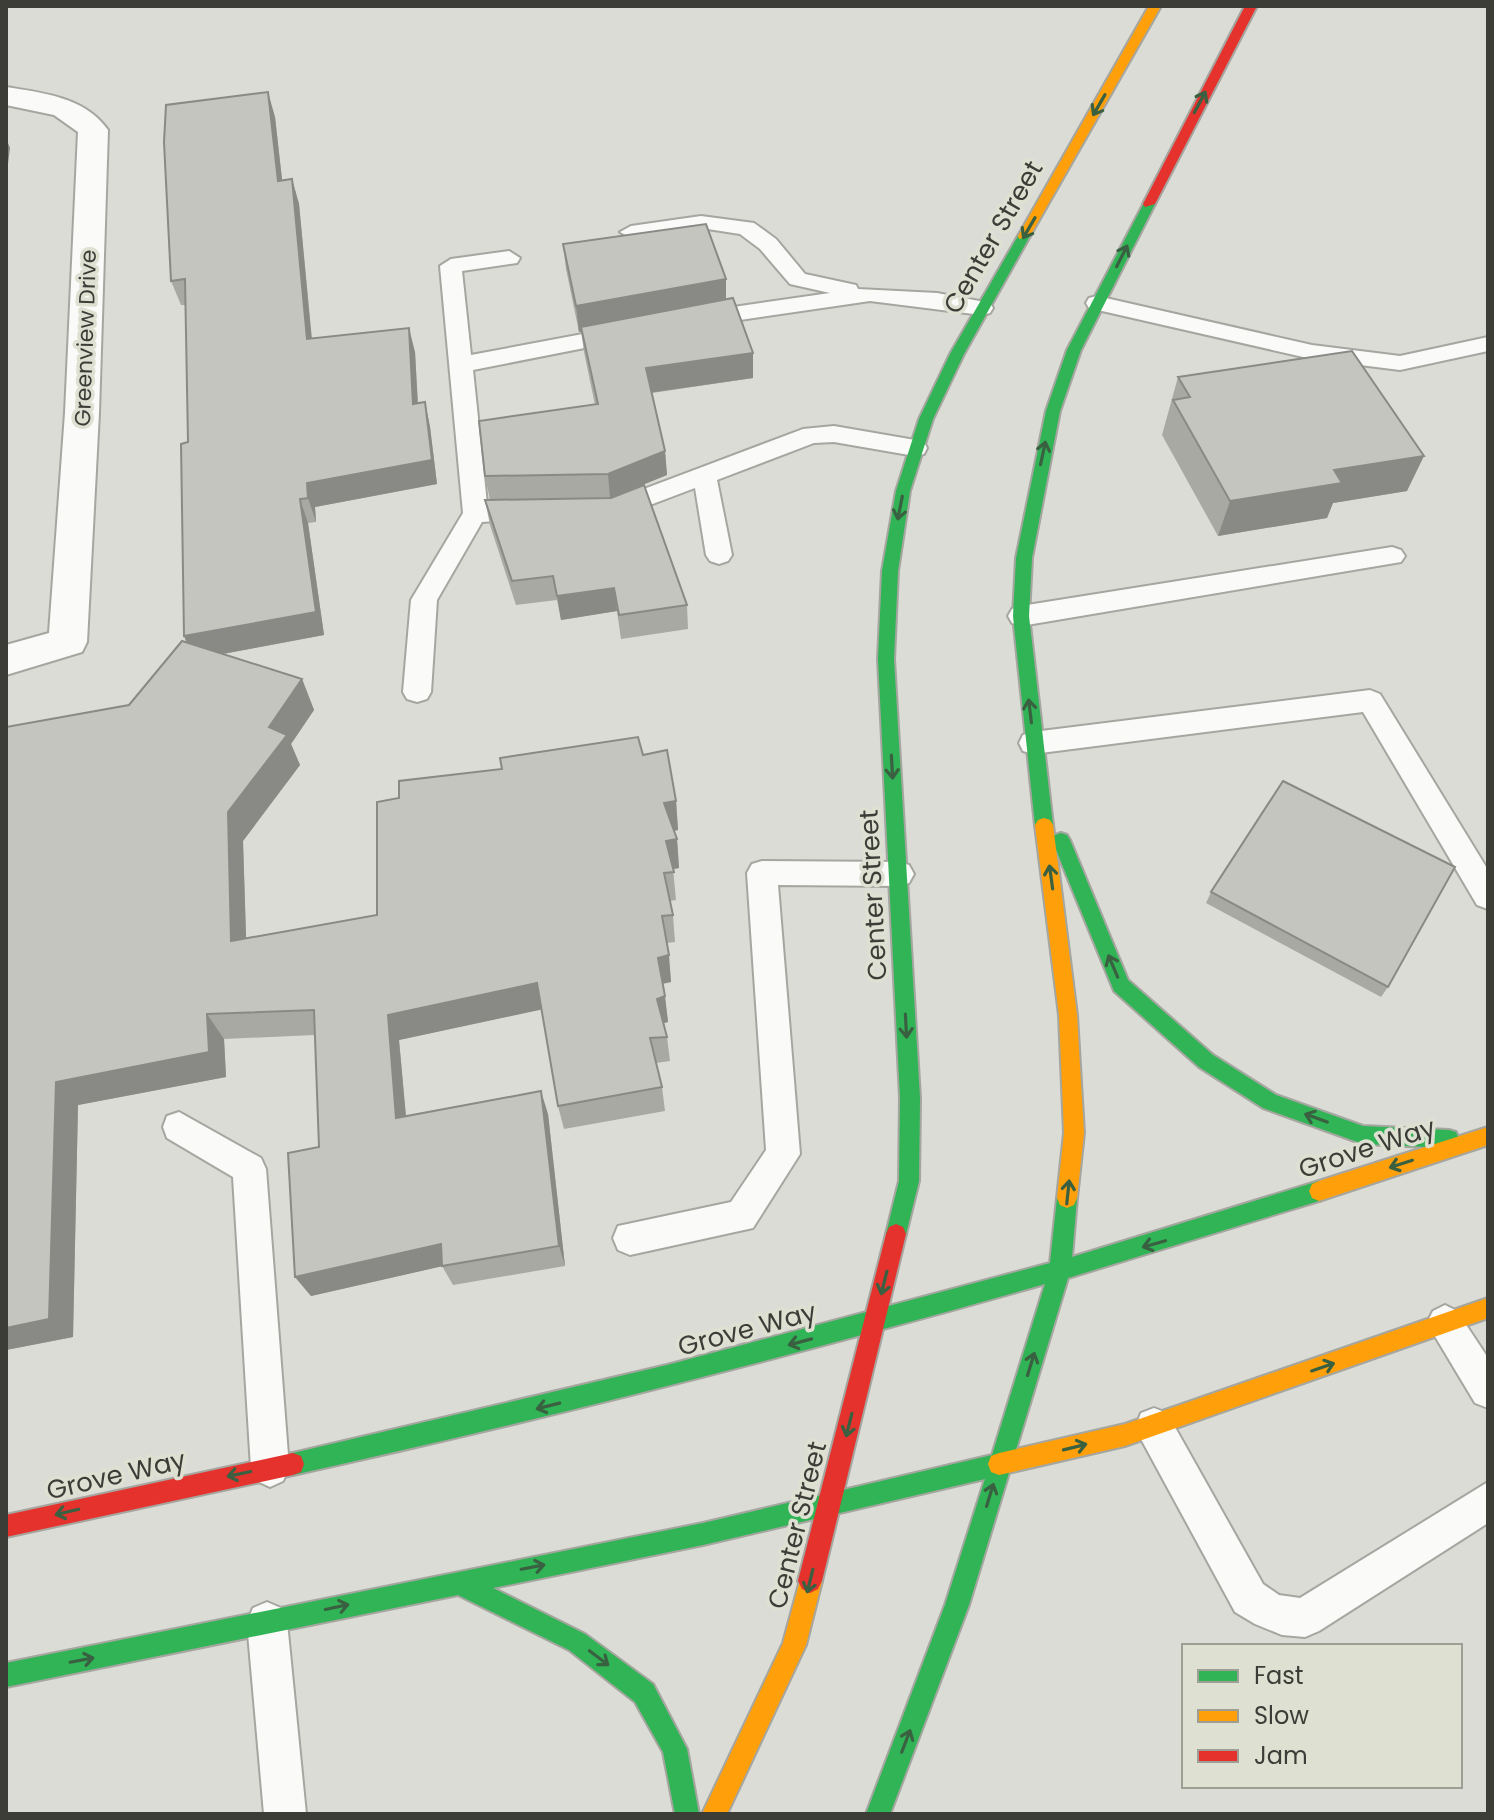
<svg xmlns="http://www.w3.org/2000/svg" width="1494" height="1820" font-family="Poppins,sans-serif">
<rect width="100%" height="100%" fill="#dcdcd6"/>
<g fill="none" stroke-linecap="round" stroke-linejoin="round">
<g stroke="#a6a6a1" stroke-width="4">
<g id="lane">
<polygon points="701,216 754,223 776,239 805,274 856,285 858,289 937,293 990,303 993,308 990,313 982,315 870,301 699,326 691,324 688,319 691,314 699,312 830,293 790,284 760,249 740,234 701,228 631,238 620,232 631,226"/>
<polygon points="509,251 520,258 517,263 462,271 471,355 620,327 628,329 631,334 628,339 620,341 473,370 487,504 538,506 541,512 538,518 482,522 437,600 431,692 427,699 417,702 407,699 403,692 411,600 463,513 440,266 451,259"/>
<polygon points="1097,296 1312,345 1400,356 1488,337 1488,351 1400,370 1312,359 1089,308 1086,303 1089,298"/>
<polygon points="834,426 915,440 924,442 927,448 924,454 915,456 834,442 814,443 717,480 732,555 728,561 719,564 710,561 706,555 695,488 613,519 604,516 601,510 604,504 803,429"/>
<polygon points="1392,547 1401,550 1405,556 1401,562 1021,626 1012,623 1008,616 1012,609 1021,606"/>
<polygon points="1370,690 1380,694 1488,870 1488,909 1477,905 1363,712 1033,754 1023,751 1019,743 1023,735 1033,732"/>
<polygon points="762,861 899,862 909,865 914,874 909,883 899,886 778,885 800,1154 753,1228 630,1255 618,1250 613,1238 618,1226 731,1202 766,1150 747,873 752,864"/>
<polygon points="179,1112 261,1158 266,1169 289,1468 283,1481 270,1487 257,1481 251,1468 233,1177 167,1138 163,1127 167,1116"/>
<polygon points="1445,1305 1457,1311 1488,1358 1488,1408 1475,1403 1427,1323 1433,1311"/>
<polygon points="1154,1408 1167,1413 1263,1584 1279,1595 1300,1598 1488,1482 1488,1523 1319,1631 1305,1637 1282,1635 1255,1624 1235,1612 1141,1439 1136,1426 1141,1413"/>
<polygon points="267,1602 281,1608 287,1622 306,1814 264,1814 247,1622 253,1608"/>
</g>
</g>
<g stroke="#a6a6a1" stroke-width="4">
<path id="street" d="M6,87C43,93 85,97 108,130L99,413L87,642L82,652L6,675V645L49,633L65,413L78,132L54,115L6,105Z"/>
</g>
<g stroke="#a6a6a1" stroke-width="4">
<g id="fast">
<polygon points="1145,201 1155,204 1081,350 1060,411 1032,558 1029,616 1053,825 1050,830 1038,830 1035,825 1013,616 1016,558 1046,411 1067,350"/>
<polygon points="1024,232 1030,236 964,354 933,419 910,491 898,571 894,659 920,1098 919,1181 906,1234 903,1241 896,1244 889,1241 886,1234 899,1181 900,1098 878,659 882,571 896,491 919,419 950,354 1018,236"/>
<polygon points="1061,833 1067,835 1070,840 1128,980 1213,1055 1276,1095 1363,1126 1449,1130 1456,1132 1459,1139 1456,1146 1449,1148 1363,1144 1263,1108 1199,1067 1114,991 1052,840 1055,835"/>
<path d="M1319,1181L1326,1184L1329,1191L1326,1198L1319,1201L1068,1278L969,1605L890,1814H866L945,1605L985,1479L703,1545L493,1588L585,1634L653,1684L687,1749L699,1814H675L663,1752L635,1702L569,1650L458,1595L6,1687V1663L703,1523L992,1455L1045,1284C796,1355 546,1419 293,1475L285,1472L282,1464L285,1456L293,1453L667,1365L1050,1263L1057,1198L1060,1191L1067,1188L1074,1191L1077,1198L1072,1257Z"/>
</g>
</g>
<g stroke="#a6a6a1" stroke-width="4">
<g id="slow">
<polygon points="1149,6 1161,6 1030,236 1019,239 1018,236"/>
<polygon points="1044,818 1050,820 1053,825 1077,1015 1084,1133 1077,1198 1074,1205 1067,1208 1060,1205 1057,1198 1064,1133 1059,1015 1035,825 1038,820"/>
<polygon points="1488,1127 1488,1145 1319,1201 1312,1198 1309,1191 1312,1184 1319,1181"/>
<polygon points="1488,1298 1488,1318 1125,1446 999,1475 991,1472 988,1464 991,1456 999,1453 1125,1424"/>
<polygon points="810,1569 818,1573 822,1581 806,1645 727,1814 702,1814 783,1643 802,1573"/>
</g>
</g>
<g stroke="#a6a6a1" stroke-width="4">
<g id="jam">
<polygon points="1245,6 1257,6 1155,204 1145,207 1143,204"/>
<polygon points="896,1224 903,1227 906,1234 822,1581 818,1589 810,1593 802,1589 798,1581 886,1234 889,1227"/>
<polygon points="293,1453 301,1456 304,1464 301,1472 293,1475 6,1537 6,1515"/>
</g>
</g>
<use href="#lane" fill="#fafaf9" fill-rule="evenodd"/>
<use href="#street" fill="#fafaf9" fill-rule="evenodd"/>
<use href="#fast" fill="#30b455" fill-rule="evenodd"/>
<use href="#slow" fill="#ff9f0a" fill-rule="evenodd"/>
<use href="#jam" fill="#e5322d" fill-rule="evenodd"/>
</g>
<g fill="#a9a9a4">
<polygon points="275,117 282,180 292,179 299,204 312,339 415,352 418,403 425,402 430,427 437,484 315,507 316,522 308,523 324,635 223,654 302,679 314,710 291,744 300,765 243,841 246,938 377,915 643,755 676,801 678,830 674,831 677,839 679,868 673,869 676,900 670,901 673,915 675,942 667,943 671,982 663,984 668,1022 664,1023 667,1037 670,1061 656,1063 662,1087 665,1111 564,1129 558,1106 542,1009 399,1040 406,1116 548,1114 565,1266 453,1285 442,1266 311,1296 295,1277 319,1147 315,1035 224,1039 226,1077 78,1105 73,1337 6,1350 129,705 186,642 184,636 188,442 186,305 181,305 171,281"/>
<polygon points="563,244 726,279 726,299 753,378 652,393 665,451 667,475 618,495 687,605 688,629 621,639 617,611 561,620 557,600 516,605 490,525 485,500 490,500 485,476 595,405 584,352 581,331 579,332 566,269"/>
<polygon points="1178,377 1407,491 1333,503 1327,518 1218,536 1162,435"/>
<polygon points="1211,892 1388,987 1381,997 1206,903"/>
</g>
<g fill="#898a86">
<polygon points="268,92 275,117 285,206 278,181"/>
<polygon points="6,138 10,148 6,180"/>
<polygon points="292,179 299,204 314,364 307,339"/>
<polygon points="726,279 726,304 579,332 576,306"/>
<polygon points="409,328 415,352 419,428 413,404"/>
<polygon points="753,353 753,378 648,393 646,368"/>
<polygon points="425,402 430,427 437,484 315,507 316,522 308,498 307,483"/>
<polygon points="665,451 667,475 610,498 608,474"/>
<polygon points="1424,456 1407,491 1333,503 1327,518 1218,536 1230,501 1334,470"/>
<polygon points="300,499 308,523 324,635 195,659 184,636"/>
<polygon points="614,588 617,611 561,620 557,596"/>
<polygon points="302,679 314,710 291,744 300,765 243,841 247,967 231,941 228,812 269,727"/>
<polygon points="676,801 678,830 666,832 664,803"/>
<polygon points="677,839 679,868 668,870 666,841"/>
<polygon points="669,955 671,982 660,984 658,958"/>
<polygon points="537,983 544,1009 399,1040 408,1140 396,1118 388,1015"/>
<polygon points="665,996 668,1022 660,1024 657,999"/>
<polygon points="207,1014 224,1039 226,1077 78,1105 73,1337 6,1350 6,1328 56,1082"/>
<polygon points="541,1091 548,1114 565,1266 559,1246"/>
<polygon points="441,1244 452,1264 311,1296 295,1277"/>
</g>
<g fill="#c4c5bf" stroke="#898a86" stroke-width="2">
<polygon points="268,92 278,181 292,179 307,339 409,328 413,404 425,402 432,460 307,483 308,498 300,499 316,612 184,636 181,444 188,442 185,279 171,281 164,142 166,105"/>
<polygon points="706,224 726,279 576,306 563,244"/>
<polygon points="733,298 753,353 646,368 665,451 608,474 485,476 479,421 598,404 581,327"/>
<polygon points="1352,351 1424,456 1334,470 1342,483 1230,501 1173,400 1190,397 1178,377"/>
<polygon points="644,485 687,605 619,615 614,588 557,596 553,576 512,581 485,500 611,498"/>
<polygon points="182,641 302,679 269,727 287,735 228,812 231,941 377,915 377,802 399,798 399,781 502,769 500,758 638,737 643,755 667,750 676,801 664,803 677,839 666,841 674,872 664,873 673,915 662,916 669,955 658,958 665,996 657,999 667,1037 650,1038 662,1087 558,1106 537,983 388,1015 396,1118 541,1091 559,1246 442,1266 441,1244 295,1277 288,1153 319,1147 314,1010 207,1014 209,1052 56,1082 49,1319 6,1328 6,727 129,705"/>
<polygon points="1283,781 1455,867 1388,987 1211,892"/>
</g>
<defs><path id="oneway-shaft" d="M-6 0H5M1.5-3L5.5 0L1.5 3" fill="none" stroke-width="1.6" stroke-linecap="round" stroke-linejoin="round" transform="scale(2)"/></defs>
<g stroke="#396141">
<use href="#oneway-shaft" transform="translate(1200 102) rotate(-62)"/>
<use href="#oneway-shaft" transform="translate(1099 105) rotate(120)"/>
<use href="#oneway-shaft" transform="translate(1029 228) rotate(120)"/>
<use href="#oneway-shaft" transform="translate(1122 256) rotate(-63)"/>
<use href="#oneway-shaft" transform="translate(1043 453) rotate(-78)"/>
<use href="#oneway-shaft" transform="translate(900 508) rotate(101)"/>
<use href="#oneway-shaft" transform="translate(1030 711) rotate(-97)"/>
<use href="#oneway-shaft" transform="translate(892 767) rotate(87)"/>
<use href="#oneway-shaft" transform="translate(1051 877) rotate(-98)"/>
<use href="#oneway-shaft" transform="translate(1113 966) rotate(-113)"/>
<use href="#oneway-shaft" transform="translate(906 1026) rotate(87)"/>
<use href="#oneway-shaft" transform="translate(1316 1118) rotate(-160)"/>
<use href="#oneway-shaft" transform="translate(1401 1164) rotate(162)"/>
<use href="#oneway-shaft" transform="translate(1068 1192) rotate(-84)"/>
<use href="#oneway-shaft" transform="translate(1154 1244) rotate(164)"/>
<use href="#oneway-shaft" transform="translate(884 1283) rotate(104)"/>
<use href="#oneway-shaft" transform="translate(800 1342) rotate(165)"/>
<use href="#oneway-shaft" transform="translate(1031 1364) rotate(-73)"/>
<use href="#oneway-shaft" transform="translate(1323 1367) rotate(-19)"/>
<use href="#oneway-shaft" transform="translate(548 1406) rotate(166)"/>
<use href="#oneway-shaft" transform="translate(849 1425) rotate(104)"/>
<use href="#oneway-shaft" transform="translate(1075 1447) rotate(-14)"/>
<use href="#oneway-shaft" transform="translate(239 1474) rotate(168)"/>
<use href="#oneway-shaft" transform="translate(990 1495) rotate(-73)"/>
<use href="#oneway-shaft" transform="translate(67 1512) rotate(167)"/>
<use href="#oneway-shaft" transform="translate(533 1567) rotate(-11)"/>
<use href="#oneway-shaft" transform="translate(810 1581) rotate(104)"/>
<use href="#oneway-shaft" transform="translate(337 1607) rotate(-12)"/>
<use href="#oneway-shaft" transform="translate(599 1658) rotate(37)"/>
<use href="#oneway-shaft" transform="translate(82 1660) rotate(-11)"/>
<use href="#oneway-shaft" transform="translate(906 1741) rotate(-69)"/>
</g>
<g text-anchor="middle" stroke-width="7" stroke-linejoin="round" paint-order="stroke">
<g font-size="22" fill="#3d3d38" stroke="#dee0d2">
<text transform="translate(85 338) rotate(-88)" y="8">Greenview Drive</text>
</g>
<g font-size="26" fill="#3d3d38" stroke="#dee0d2">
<text transform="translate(993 237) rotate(-60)" y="9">Center Street</text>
<text transform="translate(873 895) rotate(-93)" y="9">Center Street</text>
<text transform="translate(1367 1148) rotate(-18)" y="9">Grove Way</text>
<text transform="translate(747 1329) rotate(-15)" y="9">Grove Way</text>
<text transform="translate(116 1475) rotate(-13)" y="9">Grove Way</text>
<text transform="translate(797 1525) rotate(-76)" y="9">Center Street</text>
</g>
</g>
<rect width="1494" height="1820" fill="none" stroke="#3d3d38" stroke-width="16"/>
<rect x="1182" y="1644" width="280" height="144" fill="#dee0d2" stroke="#9e9f94" stroke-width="2"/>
<rect x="1198" y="1670" width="40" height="12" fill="#30b455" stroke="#9e9f94" stroke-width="2"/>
<text x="1254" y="1684" font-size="24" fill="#3d3d38">Fast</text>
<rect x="1198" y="1710" width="40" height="12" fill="#ff9f0a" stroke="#9e9f94" stroke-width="2"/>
<text x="1254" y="1724" font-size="24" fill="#3d3d38">Slow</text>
<rect x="1198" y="1750" width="40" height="12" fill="#e5322d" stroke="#9e9f94" stroke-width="2"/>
<text x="1254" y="1764" font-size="24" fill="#3d3d38">Jam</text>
</svg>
